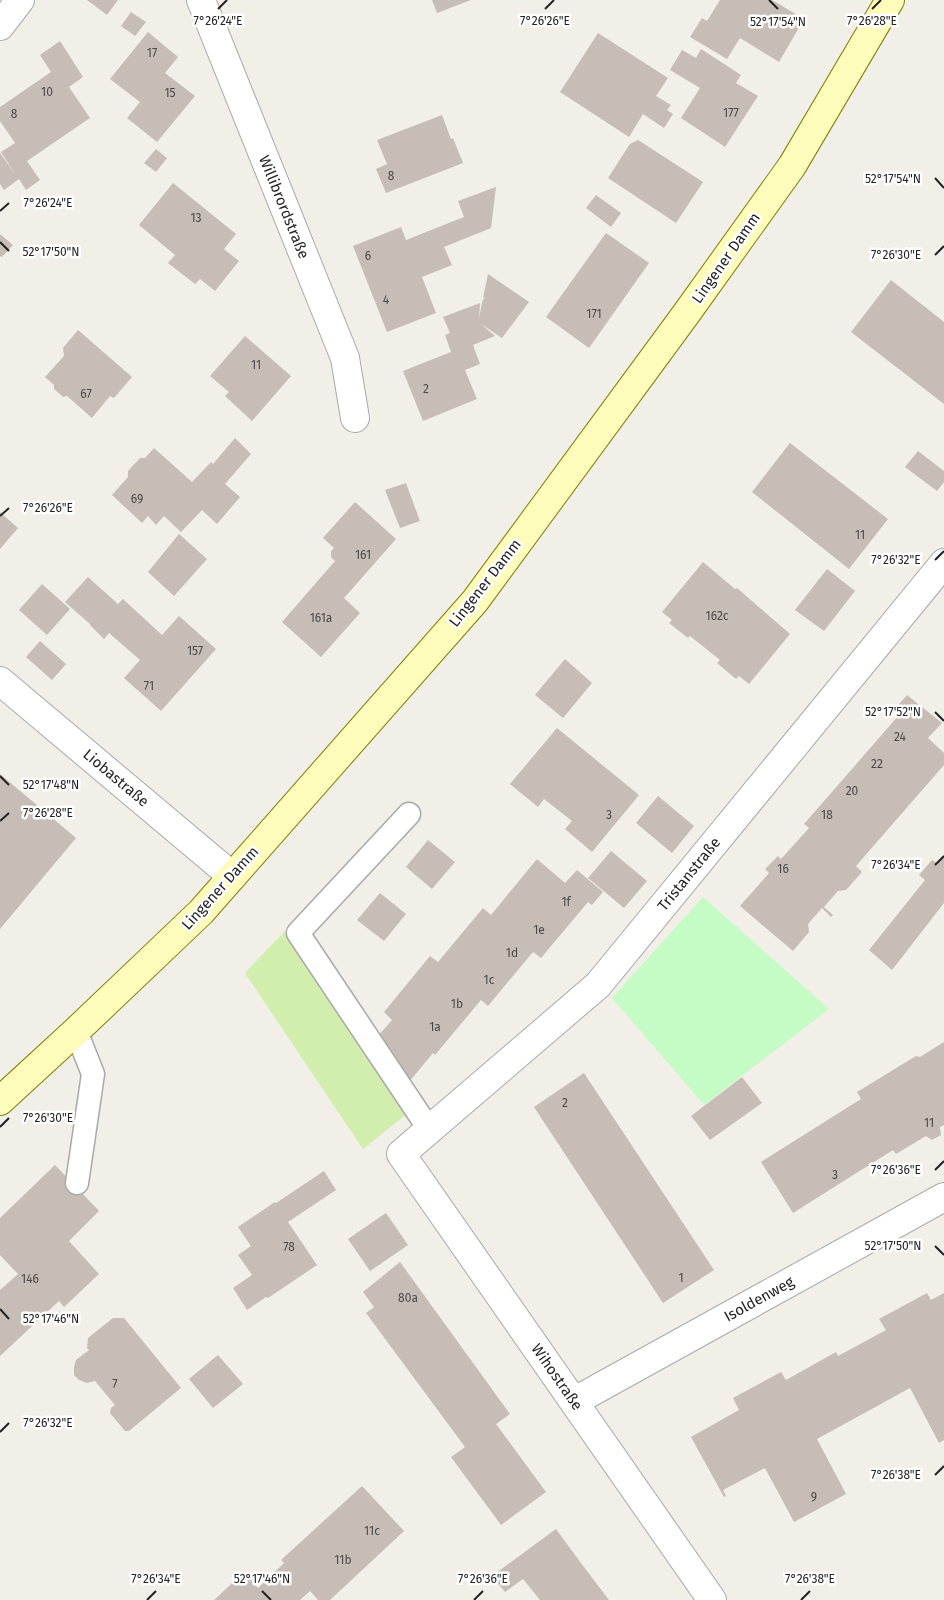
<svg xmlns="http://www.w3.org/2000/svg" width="944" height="1600" font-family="'Fira Sans',sans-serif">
<rect width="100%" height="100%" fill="#f2eee8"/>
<polygon fill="#d1eead" points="285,931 408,1113 363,1149 245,973"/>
<polygon fill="#c5fcc6" points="703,897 829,1009 704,1105 612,998"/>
<g fill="#c7bdb7">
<polygon points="87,0 118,0 107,15"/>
<polygon points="432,0 471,0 437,13"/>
<polygon points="720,0 772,0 804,19 779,62 740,38 727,59 690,37 702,18 707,21"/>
<polygon points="131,12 146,22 135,36 121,26"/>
<polygon points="148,32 178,57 165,73 195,96 157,142 127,118 140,102 110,79"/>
<polygon points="598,33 668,78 656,96 671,105 667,110 673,114 664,128 643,114 629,137 560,92"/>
<polygon points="60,41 83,77 69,87 90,118 27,161 40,180 26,190 19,179 4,190 0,184 0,153 15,174 1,152 15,143 0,121 0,107 51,72 40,55"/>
<polygon points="701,49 741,75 736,83 758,96 725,147 681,118 700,88 670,70 682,50 696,58"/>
<polygon points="442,115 451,139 453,138 463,163 386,193 376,169 387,164 377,140"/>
<polygon points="638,140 703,182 676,223 608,178 630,144"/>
<polygon points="156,149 167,158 156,172 144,163"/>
<polygon points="173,183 236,234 224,249 239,261 215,291 200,279 195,284 168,263 175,255 139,225"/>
<polygon points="496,187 491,228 444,247 452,265 422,277 436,313 387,332 353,246 401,227 406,240 464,217 458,201"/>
<polygon points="596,195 621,213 611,227 586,208"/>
<polygon points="606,233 649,263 589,348 546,317"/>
<polygon points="0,234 13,245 2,257 0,256"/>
<polygon points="488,274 529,302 502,338 481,324 495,336 473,345 480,364 465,370 477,399 423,421 403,371 451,352 445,335 450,333 443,317 480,303 479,319 482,302 485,297 483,298"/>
<polygon points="891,280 944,322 944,404 851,332"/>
<polygon points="78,330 132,377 114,398 110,396 92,418 67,396 63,397 54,389 54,385 45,377 64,356 63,348"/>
<polygon points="245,336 291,376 252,421 225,396 229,392 210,376"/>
<polygon points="235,438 251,454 225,484 240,497 217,524 202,510 181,532 164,516 156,525 148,516 142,523 112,495 128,477 128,471 140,458 145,458 154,448 192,482 211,462 213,464"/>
<polygon points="790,443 888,519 849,569 752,492"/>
<polygon points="918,451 944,471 944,482 937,491 905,467"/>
<polygon points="406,483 420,521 400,528 385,490"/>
<polygon points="355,502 396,539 344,598 360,613 321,657 282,622 335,561 331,557 331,551 334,548 323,538"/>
<polygon points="0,512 18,528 0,549"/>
<polygon points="179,534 207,559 174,596 148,572"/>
<polygon points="703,562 735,589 737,588 790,634 749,684 739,676 736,679 717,663 720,660 690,636 688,638 669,623 672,620 662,612"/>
<polygon points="827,569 855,591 824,631 795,610"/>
<polygon points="88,577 118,604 123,599 162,635 179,616 216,649 161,711 124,678 140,660 109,633 104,639 90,625 90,624 65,602"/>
<polygon points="42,584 70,609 47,635 19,610"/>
<polygon points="40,641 66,664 52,680 26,657"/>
<polygon points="565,659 592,683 563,718 535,695"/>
<polygon points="907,695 942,723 928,738 944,753 944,765 856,866 862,872 846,890 838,891 824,907 833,915 831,917 822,908 808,924 809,932 793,951 740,906 769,873 765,869 778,856 781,859 809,828 804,824 899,715 894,710"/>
<polygon points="557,728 639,795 592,852 565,829 572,821 544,799 538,807 510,784"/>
<polygon points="0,774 76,838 0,929"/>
<polygon points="658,796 694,826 672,853 636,823"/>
<polygon points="428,840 455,862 432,889 406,867"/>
<polygon points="611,851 647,881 624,908 588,878"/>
<polygon points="944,855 944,903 892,970 869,950 925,880 919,875 932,860 937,863"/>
<polygon points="537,859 565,883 577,870 603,892 592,905 588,902 541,958 533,952 488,1006 481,1000 435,1055 433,1053 409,1082 378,1036 392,1020 384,1012 430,956 438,962 483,908 491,915"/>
<polygon points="380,893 406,914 384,941 357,920"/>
<polygon points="944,1042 944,1125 940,1127 941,1135 932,1140 926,1136 896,1154 893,1150 793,1213 761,1162 861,1099 857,1092 916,1056 920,1057"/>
<polygon points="584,1073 714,1270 663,1303 534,1107"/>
<polygon points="742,1077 762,1103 710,1140 691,1116"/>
<polygon points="55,1165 99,1211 69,1241 99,1274 64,1307 59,1301 0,1356 0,1290 18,1274 0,1255 0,1218"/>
<polygon points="324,1171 336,1190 288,1222 317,1265 268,1298 266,1297 247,1310 233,1288 252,1275 238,1255 251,1246 238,1227 275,1202 276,1203"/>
<polygon points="386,1213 408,1245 370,1271 348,1239"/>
<polygon points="400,1262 510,1414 496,1424 546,1492 501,1525 451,1457 465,1447 366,1313 374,1307 363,1292"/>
<polygon points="927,1293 931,1300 944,1293 944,1440 939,1443 910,1388 817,1439 846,1494 794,1522 765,1468 723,1490 726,1496 724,1497 691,1437 739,1410 733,1398 781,1372 786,1380 836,1352 838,1356 886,1330 879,1319"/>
<polygon points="113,1318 124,1318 181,1388 129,1431 125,1431 110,1413 111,1408 115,1405 95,1381 87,1383 79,1380 74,1375 74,1367 76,1360 89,1350 87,1348 88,1338"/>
<polygon points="218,1355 243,1384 213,1408 189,1379"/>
<polygon points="362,1486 404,1531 330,1600 318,1600 310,1591 300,1600 214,1600 244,1572 258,1588 284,1563 281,1560"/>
<polygon points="556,1529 581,1563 609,1600 540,1600 523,1579 505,1592 492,1576"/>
</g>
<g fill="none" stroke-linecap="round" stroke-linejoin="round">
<g stroke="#a9a9a9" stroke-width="25">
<g id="service">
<polyline points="409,814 298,933 429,1129"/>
<polyline points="76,1031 93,1074 77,1183"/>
</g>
</g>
<g stroke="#a9a9a9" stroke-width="30">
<g id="minor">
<polyline points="201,0 345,358 355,418"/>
<polyline points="0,26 20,0"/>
<polyline points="0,681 232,876"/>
<polyline points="575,1401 944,1197"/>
<polyline points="712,1600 401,1154 598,985 944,563"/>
</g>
</g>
<g stroke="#7c8100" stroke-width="30">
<polyline id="secondary" points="0,1101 76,1031 201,912 475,601 686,314 792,166 890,0"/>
</g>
<use href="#service" stroke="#fff" stroke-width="22"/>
<use href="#minor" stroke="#fff" stroke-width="28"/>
<use href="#secondary" stroke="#fdfcbb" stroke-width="28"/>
</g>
<path fill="none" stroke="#222" stroke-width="2" d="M769,0L778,9M218,9L227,0M545,9L554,0M872,9L881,0M935,178L944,188M0,211L9,203M0,242L9,251M935,255L944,246M0,516L9,508M935,560L944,551M935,712L944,721M0,776L9,785M0,821L9,813M935,865L944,856M0,1127L9,1118M935,1170L944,1161M935,1246L944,1255M0,1309L9,1319M0,1432L9,1423M935,1475L944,1466M262,1591L271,1600M147,1600L156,1591M474,1600L483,1591M801,1600L810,1591"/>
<g text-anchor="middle" stroke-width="5" stroke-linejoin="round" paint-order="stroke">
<g font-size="12" fill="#4b4947">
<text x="152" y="57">17</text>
<text x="47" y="96">10</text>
<text x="170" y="97">15</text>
<text x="731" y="117">177</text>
<text x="14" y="118">8</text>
<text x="391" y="180">8</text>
<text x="196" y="222">13</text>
<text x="368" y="260">6</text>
<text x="386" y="304">4</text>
<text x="594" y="318">171</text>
<text x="256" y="369">11</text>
<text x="426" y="393">2</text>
<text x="86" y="398">67</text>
<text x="137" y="503">69</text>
<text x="860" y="539">11</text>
<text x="363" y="559">161</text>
<text x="717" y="620">162c</text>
<text x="321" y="622">161a</text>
<text x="195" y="655">157</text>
<text x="149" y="690">71</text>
<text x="900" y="741">24</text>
<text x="877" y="768">22</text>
<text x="852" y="795">20</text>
<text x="609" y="819">3</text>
<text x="827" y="819">18</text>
<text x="783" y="873">16</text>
<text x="566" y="906">1f</text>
<text x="539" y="934">1e</text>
<text x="512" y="957">1d</text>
<text x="489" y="984">1c</text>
<text x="457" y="1008">1b</text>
<text x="435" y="1031">1a</text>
<text x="565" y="1107">2</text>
<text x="929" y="1127">11</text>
<text x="835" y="1179">3</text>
<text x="289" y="1251">78</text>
<text x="681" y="1282">1</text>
<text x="30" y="1283">146</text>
<text x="408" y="1302">80a</text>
<text x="115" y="1388">7</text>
<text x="814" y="1501">9</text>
<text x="372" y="1535">11c</text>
<text x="343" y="1564">11b</text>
</g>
<g font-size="15" fill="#222" stroke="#fff">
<text transform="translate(284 207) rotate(68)" y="5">Willibrordstraße</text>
<text transform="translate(726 258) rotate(-55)" y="5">Lingener Damm</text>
<text transform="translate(485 583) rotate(-52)" y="5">Lingener Damm</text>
<text transform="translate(116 778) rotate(40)" y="5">Liobastraße</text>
<text transform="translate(689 874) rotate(-51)" y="5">Tristanstraße</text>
<text transform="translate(220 888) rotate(-48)" y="5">Lingener Damm</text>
<text transform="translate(759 1299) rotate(-29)" y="5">Isoldenweg</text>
<text transform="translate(557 1377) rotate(55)" y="5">Wihostraße</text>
</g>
</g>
<g font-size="12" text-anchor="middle" fill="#222" stroke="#fff" stroke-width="5" stroke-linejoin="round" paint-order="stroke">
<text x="218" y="25">7°26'24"E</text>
<text x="545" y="25">7°26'26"E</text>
<text x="872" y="25">7°26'28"E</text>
<text x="778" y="26">52°17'54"N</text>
<text x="893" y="183">52°17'54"N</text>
<text x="48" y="207">7°26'24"E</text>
<text x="51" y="256">52°17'50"N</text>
<text x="896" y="259">7°26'30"E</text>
<text x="48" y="512">7°26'26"E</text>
<text x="896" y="564">7°26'32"E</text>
<text x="893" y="716">52°17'52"N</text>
<text x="51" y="789">52°17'48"N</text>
<text x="48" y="817">7°26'28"E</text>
<text x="896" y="869">7°26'34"E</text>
<text x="48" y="1122">7°26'30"E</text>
<text x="896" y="1174">7°26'36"E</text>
<text x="893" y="1250">52°17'50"N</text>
<text x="51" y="1323">52°17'46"N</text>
<text x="48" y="1427">7°26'32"E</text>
<text x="896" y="1479">7°26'38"E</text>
<text x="262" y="1583">52°17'46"N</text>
<text x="156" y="1583">7°26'34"E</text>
<text x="483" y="1583">7°26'36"E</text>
<text x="810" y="1583">7°26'38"E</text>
</g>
</svg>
